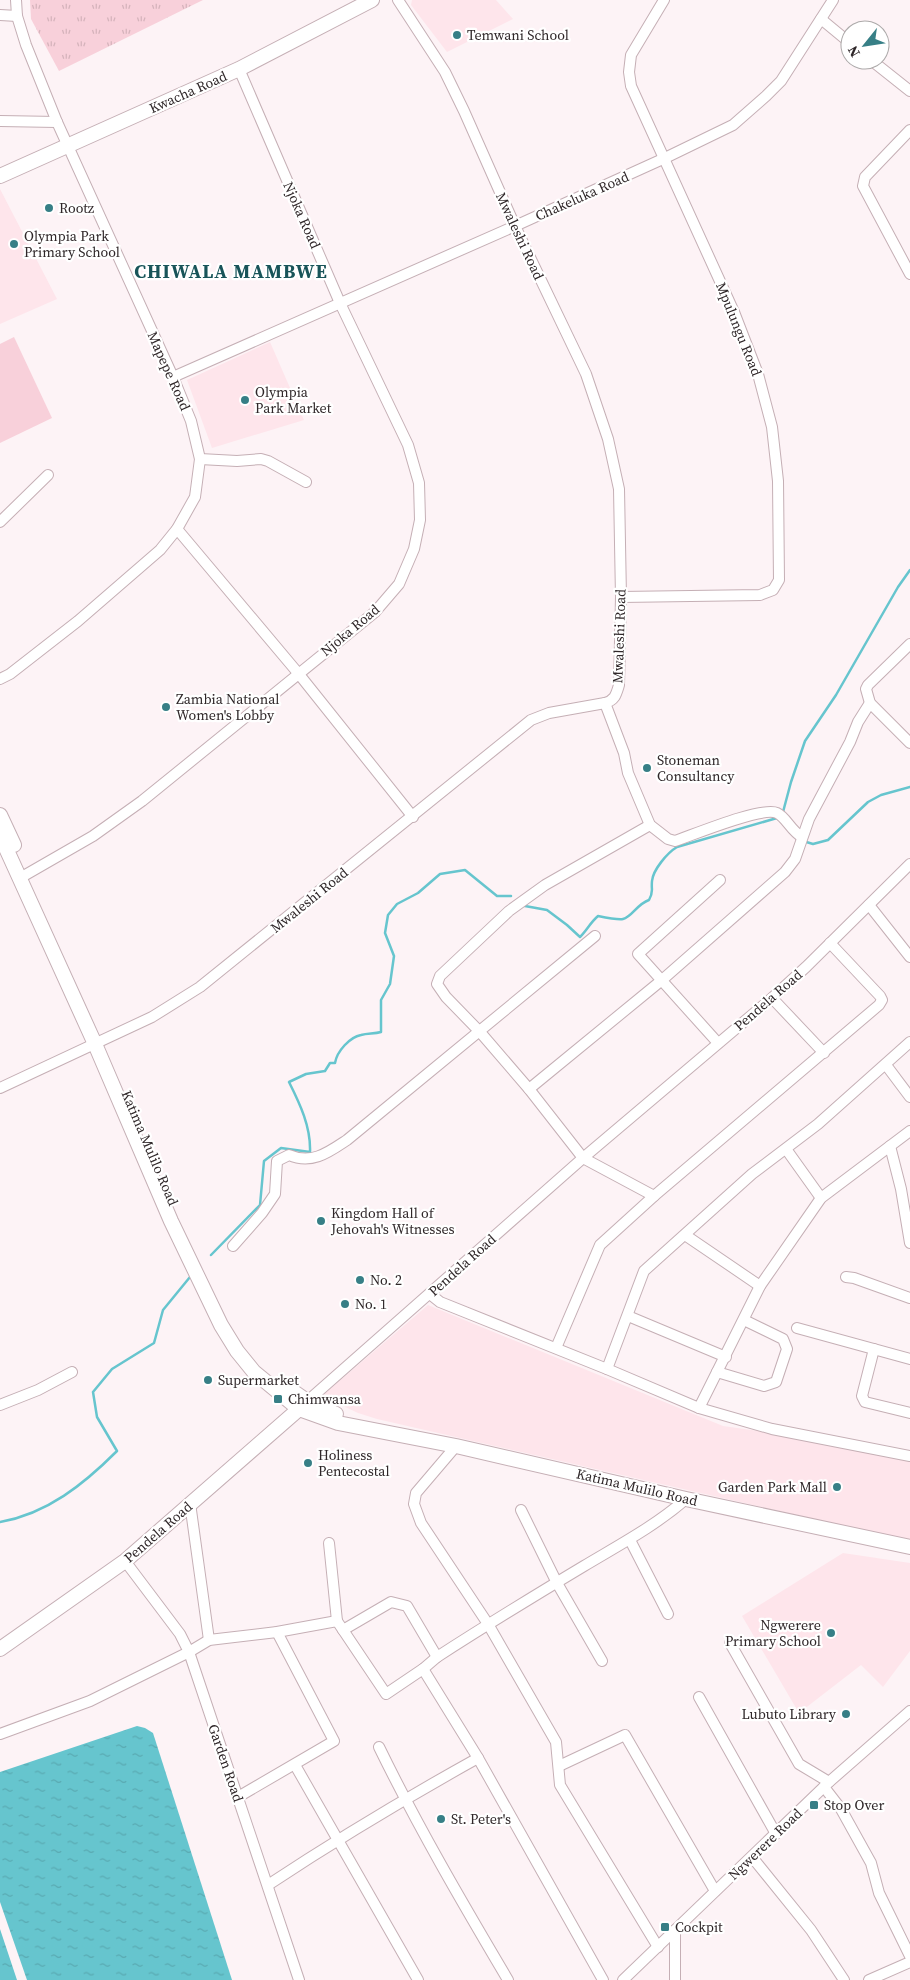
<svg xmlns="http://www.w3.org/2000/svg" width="910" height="1980" font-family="'Source Serif 4',serif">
<defs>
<pattern id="park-tufts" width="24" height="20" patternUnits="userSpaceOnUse" patternTransform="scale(1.25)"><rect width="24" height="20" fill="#f8d0da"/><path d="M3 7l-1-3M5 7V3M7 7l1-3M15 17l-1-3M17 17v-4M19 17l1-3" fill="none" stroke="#d5b3bb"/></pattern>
<pattern id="water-ripples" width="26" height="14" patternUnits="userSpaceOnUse" patternTransform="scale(1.25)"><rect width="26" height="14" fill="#66c5ce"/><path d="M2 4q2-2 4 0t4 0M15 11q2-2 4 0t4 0" fill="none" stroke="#59a9b1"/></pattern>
</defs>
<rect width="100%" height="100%" fill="#fdf3f6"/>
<g fill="#fee5eb">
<polygon points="412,0 496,0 513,19 447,52 411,5"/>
<polygon points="0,189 57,299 0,324"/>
<polygon points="270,342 304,420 212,448 187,380"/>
<polygon points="428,1305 723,1426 803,1437 910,1461 910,1541 377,1419 358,1413 322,1396"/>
<polygon points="843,1553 910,1563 910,1651 883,1687 861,1665 799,1713 742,1616"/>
</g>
<polygon fill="url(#park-tufts)" points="30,0 203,0 59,71 31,19"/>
<polygon fill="#f8d0da" points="14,337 52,418 0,443 0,344"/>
<g fill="url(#water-ripples)">
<polygon points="137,1726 145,1728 153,1733 232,1980 27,1980 0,1902 0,1772"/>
<polygon points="0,1929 17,1980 0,1980"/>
</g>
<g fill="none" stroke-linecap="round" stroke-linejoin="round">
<g stroke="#66c5ce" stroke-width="2.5">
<polyline points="783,812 791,782 805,741 836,695 898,587 910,570"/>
<polyline points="803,841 813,844 828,840 868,802 881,795 910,787"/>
<path d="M525,906L547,910L567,925L580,937C587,930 590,923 598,916C603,917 618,920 623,919C632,917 637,904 649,900C654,891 651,891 652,881C653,870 667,853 677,847L777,818L778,819"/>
<path d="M211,1255L260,1205L264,1161L281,1148L310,1152C311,1127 300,1104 289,1082L306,1074L325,1071L330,1063H335C337,1051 350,1037 361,1035C368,1033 374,1034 381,1032V1000L390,984L394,956L385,933L388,915L397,904L418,893L440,874L465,870L497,896H511"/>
<path d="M0,1522C47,1514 84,1484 117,1451L97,1417L93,1392L112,1369L154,1343L163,1310L190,1277"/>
</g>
<g stroke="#c5afb5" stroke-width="12">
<g id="street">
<polyline points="0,15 17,16"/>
<polyline points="821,19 850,43"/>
<polyline points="871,60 910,91"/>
<polyline points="0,121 57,122"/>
<polyline points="910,130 865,177 863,186 910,274"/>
<polyline points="173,377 515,226 665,158 733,125 766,96 781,81 833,0"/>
<polyline points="200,459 237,461 261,459 268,461 306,482"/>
<polyline points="0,522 48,475"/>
<polyline points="177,529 298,673 413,817"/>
<polyline points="621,597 760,595 773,590 779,580 778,481 772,427 758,374 734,312 631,86 629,72 631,55 664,0"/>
<polyline points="910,644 868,685 866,689 870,703 910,743"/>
<polyline points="0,679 10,674 78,621 160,550 177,529 195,497 200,459 191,421 173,377 57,122 26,45 17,16 16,0"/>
<path d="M605,703L624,753L628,773L650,825L668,839L675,841C693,835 762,806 777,813C786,817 791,831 802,837"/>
<polyline points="650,825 545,885 509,911 440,976 437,984 446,997 480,1032 529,1089 583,1158 654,1196 879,1005 882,1000 880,996 830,943"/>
<polyline points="20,878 93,836 142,801 375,612 399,584 414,549 420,520 419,483 408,445 340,303 239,69"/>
<polyline points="869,905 910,957"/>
<polyline points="772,998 824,1053"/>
<polyline points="718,1043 638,954 720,880"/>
<polyline points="886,1065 910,1097"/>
<path d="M0,1088L152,1017L200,987L531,720L549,713L605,703C615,700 616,695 619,685L621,597L619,489L608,439L586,374L515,226L464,111L445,72L398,0"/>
<polyline points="529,1089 662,980 785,872 795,859 809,819 850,742 858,722 870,703"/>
<polyline points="890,1146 901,1189 910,1243"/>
<polyline points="786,1149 821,1198"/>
<polyline points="685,1235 760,1286"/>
<path d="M233,1246L262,1213L275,1194L277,1161L289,1155C312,1165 329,1152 347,1140L595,936"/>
<polyline points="846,1277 854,1278 910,1298"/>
<polyline points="430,1294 440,1302 607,1369 699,1408 772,1429 910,1456"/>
<polyline points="628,1316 726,1357"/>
<polyline points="797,1328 910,1359"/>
<polyline points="556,1348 600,1245 654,1196"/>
<polyline points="874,1349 862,1396 865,1402 910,1413"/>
<polyline points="607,1369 644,1271 752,1174 818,1124 910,1042"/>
<polyline points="717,1372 764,1386 776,1382 787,1349 783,1339 744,1320"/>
<polyline points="0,1405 38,1390 72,1372"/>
<polyline points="303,1405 583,1158 772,998 806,967 910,864"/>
<polyline points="699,1408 760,1286 821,1198 910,1131"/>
<polyline points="456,1446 416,1493 414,1504 421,1523 488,1624 556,1742 560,1785 658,1947"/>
<polyline points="190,1503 209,1640"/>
<polyline points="521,1510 557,1583 602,1661"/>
<polyline points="630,1540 668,1614"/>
<polyline points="329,1543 337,1621"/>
<polyline points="125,1561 180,1634 189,1652 299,1980"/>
<path d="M343,1630L391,1602L407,1606L437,1657C485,1626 534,1596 584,1566C619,1545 655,1526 686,1499"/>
<polyline points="730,1643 799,1764 829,1782"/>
<polyline points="437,1657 423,1669 478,1758 603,1980"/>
<polyline points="699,1697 776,1834"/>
<polyline points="0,1734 90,1701 189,1652 209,1640 277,1632 337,1621 386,1694 423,1669"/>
<path d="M379,1747C418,1827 463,1904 508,1980"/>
<polyline points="295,1765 418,1980"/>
<polyline points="559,1766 625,1735 715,1891"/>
<polyline points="824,1787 841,1809 871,1863 879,1893 910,1956"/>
<polyline points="238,1797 334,1741 277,1632"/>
<polyline points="752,1857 811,1930 844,1980"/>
<path d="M268,1885C336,1840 406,1798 478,1758"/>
<polyline points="623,1980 829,1782 910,1711"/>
<polyline points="675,1980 675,1930"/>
<polyline points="869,1980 910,1962"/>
</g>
</g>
<g stroke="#c5afb5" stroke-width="16">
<g id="secondary">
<polyline points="0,176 239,69 372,0"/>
<polyline points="0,815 14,845"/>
<polyline points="0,835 95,1044 171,1221 221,1325 237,1351 254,1372 299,1409 338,1423 456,1446 686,1499 910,1547"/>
<polyline points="281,1383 307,1401 336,1414"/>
<polyline points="0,1649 125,1561 299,1409"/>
</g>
</g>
<use href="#street" stroke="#fff" stroke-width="10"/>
<use href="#secondary" stroke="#fff" stroke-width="14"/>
</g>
<g fill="#377f86" stroke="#fff" stroke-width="2">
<circle cx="457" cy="35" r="5"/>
<circle cx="49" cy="208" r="5"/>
<circle cx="14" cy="244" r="5"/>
<circle cx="245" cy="400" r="5"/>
<circle cx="166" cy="707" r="5"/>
<circle cx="647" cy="768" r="5"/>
<circle cx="321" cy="1221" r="5"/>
<circle cx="360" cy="1280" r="5"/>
<circle cx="345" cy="1304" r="5"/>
<circle cx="208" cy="1380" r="5"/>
<rect x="273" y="1394" width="10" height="10" rx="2.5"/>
<circle cx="308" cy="1463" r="5"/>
<circle cx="837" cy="1487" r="5"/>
<circle cx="831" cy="1633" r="5"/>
<circle cx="846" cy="1714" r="5"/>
<rect x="809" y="1800" width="10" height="10" rx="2.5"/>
<circle cx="441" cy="1819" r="5"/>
<rect x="660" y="1922" width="10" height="10" rx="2.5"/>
</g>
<g text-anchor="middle" stroke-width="4.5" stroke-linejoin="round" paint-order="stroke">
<g font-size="14" fill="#2f2729" stroke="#fff" text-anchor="start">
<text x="467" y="40">Temwani School</text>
<text x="59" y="213">Rootz</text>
<text x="24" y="241">Olympia Park<tspan x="24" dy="16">Primary School</tspan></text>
<text x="255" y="397">Olympia<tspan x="255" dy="16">Park Market</tspan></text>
<text x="176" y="704">Zambia National<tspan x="176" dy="16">Women's Lobby</tspan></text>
<text x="657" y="765">Stoneman<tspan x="657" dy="16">Consultancy</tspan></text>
<text x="331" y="1218">Kingdom Hall of<tspan x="331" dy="16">Jehovah's Witnesses</tspan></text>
<text x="370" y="1285">No. 2</text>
<text x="355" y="1309">No. 1</text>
<text x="218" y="1385">Supermarket</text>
<text x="288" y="1404">Chimwansa</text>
<text x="318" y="1460">Holiness<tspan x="318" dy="16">Pentecostal</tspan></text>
<text x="827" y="1492" text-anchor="end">Garden Park Mall</text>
<text x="821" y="1630" text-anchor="end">Ngwerere<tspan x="821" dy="16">Primary School</tspan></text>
<text x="836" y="1719" text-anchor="end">Lubuto Library</text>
<text x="824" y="1810">Stop Over</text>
<text x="451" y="1824">St. Peter's</text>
<text x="675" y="1932">Cockpit</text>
</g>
<g font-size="14" fill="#2f2729" stroke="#fff">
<text transform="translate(188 92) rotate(-24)" y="5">Kwacha Road</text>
<text transform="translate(582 196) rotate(-24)" y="5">Chakeluka Road</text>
<text transform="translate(302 215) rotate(66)" y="5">Njoka Road</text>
<text transform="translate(520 236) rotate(65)" y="5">Mwaleshi Road</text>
<text transform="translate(739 329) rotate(68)" y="5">Mpulungu Road</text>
<text transform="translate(169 371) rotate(66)" y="5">Mapepe Road</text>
<text transform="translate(350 630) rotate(-40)" y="5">Njoka Road</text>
<text transform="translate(619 636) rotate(-88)" y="5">Mwaleshi Road</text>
<text transform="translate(309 900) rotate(-39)" y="5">Mwaleshi Road</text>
<text transform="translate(768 1000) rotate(-41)" y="5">Pendela Road</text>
<text transform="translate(150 1148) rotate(67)" y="5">Katima Mulilo Road</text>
<text transform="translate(462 1265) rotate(-42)" y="5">Pendela Road</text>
<text transform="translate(637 1487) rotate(13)" y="5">Katima Mulilo Road</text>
<text transform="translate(158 1532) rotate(-41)" y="5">Pendela Road</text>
<text transform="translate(226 1763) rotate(71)" y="5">Garden Road</text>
<text transform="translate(765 1844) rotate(-44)" y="5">Ngwerere Road</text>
</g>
<g font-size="19" font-weight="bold" letter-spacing="1" fill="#185459" stroke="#fff">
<text x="231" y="278">CHIWALA MAMBWE</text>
</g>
</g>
<g transform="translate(865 45) rotate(240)"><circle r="24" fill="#ffffff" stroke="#aca9a9"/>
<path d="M0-4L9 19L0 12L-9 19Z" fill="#377f86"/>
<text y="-8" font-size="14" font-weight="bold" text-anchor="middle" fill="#2f2729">N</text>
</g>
</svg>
